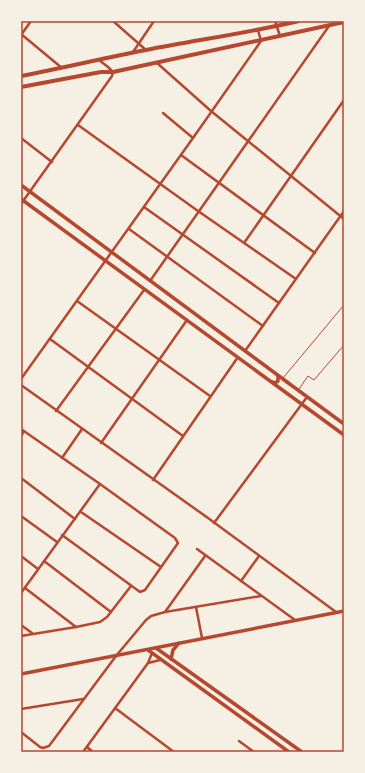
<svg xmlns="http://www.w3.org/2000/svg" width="365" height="773" font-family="'Nunito Sans',sans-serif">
<rect width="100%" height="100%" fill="#f6efe4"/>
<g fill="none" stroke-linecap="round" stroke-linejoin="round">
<g stroke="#b5482f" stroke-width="1">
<polyline points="283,378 344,305"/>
<polyline points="299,389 308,376 314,380 344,345"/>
</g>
<g stroke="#b5482f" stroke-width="2.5">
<polyline points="113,21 146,50"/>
<polyline points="275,21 280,36"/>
<polyline points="21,34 62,68"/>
<polyline points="21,35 31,21"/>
<polyline points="133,52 154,21"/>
<polyline points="157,63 211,111 344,219"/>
<polyline points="163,113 193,138"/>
<polyline points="78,125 198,211 296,279"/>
<polyline points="21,138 52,162"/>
<polyline points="181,155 315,253"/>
<polyline points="21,204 112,76 113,72 108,67 99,60"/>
<polyline points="144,207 279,303"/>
<polyline points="129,229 263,326"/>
<polyline points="244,243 344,100"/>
<polyline points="150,281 329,26"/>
<polyline points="77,301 210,396"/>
<polyline points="50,339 183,436"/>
<polyline points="245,351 344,211"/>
<polyline points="21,379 193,138 261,41 258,30"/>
<polyline points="21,385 208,518 336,612"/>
<polyline points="56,411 144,290"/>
<polyline points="21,429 100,484 175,538 178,543 145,590 140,592 62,535"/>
<polyline points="21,436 24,431"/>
<polyline points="101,443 187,320"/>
<polyline points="62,458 82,429"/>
<polyline points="21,478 75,519"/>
<polyline points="153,480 238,357"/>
<polyline points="81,512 161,567"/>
<polyline points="21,516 57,542"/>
<polyline points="214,523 307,397"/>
<polyline points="197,549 295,620"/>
<polyline points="21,556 38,569"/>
<polyline points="44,561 111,612"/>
<polyline points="241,581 259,556"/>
<polyline points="25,588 76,627"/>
<polyline points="21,593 100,484"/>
<polyline points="196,607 202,638"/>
<polyline points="165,612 205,556"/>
<polyline points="21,625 32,633"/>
<polyline points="21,636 76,627 100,622 107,617 131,586"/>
<polyline points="148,663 160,660"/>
<polyline points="115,708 174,752"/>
<polyline points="21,709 83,699"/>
<polyline points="21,732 40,747 43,748 49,746 116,656 146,620 151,616 165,612 261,596"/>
<polyline points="239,741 254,752"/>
<polyline points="87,747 93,752"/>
<polyline points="83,752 148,663 152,653"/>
</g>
<g stroke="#b5482f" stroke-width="3.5">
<polyline points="21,185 283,379"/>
<polyline points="21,199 344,435"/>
<polyline points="287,382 344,424"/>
<polyline points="156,648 302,752"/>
<polyline points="148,650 289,752"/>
<polyline points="171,659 173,650 179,643"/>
<polyline points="21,674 344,611"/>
</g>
<g stroke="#b5482f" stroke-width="3.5">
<polyline points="283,379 287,382"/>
<polyline points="273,382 275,383 278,381 278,376"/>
</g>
<g stroke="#b5482f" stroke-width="4">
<path d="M21,76C63,68 104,58 146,50C197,40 248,33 299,21"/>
<polyline points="21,87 101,72 113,72 344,22"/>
</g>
</g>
<rect width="365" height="773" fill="none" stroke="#f6efe4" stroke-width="44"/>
<rect x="22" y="22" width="321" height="729" fill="none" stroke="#b5482f" stroke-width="1.5"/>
</svg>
